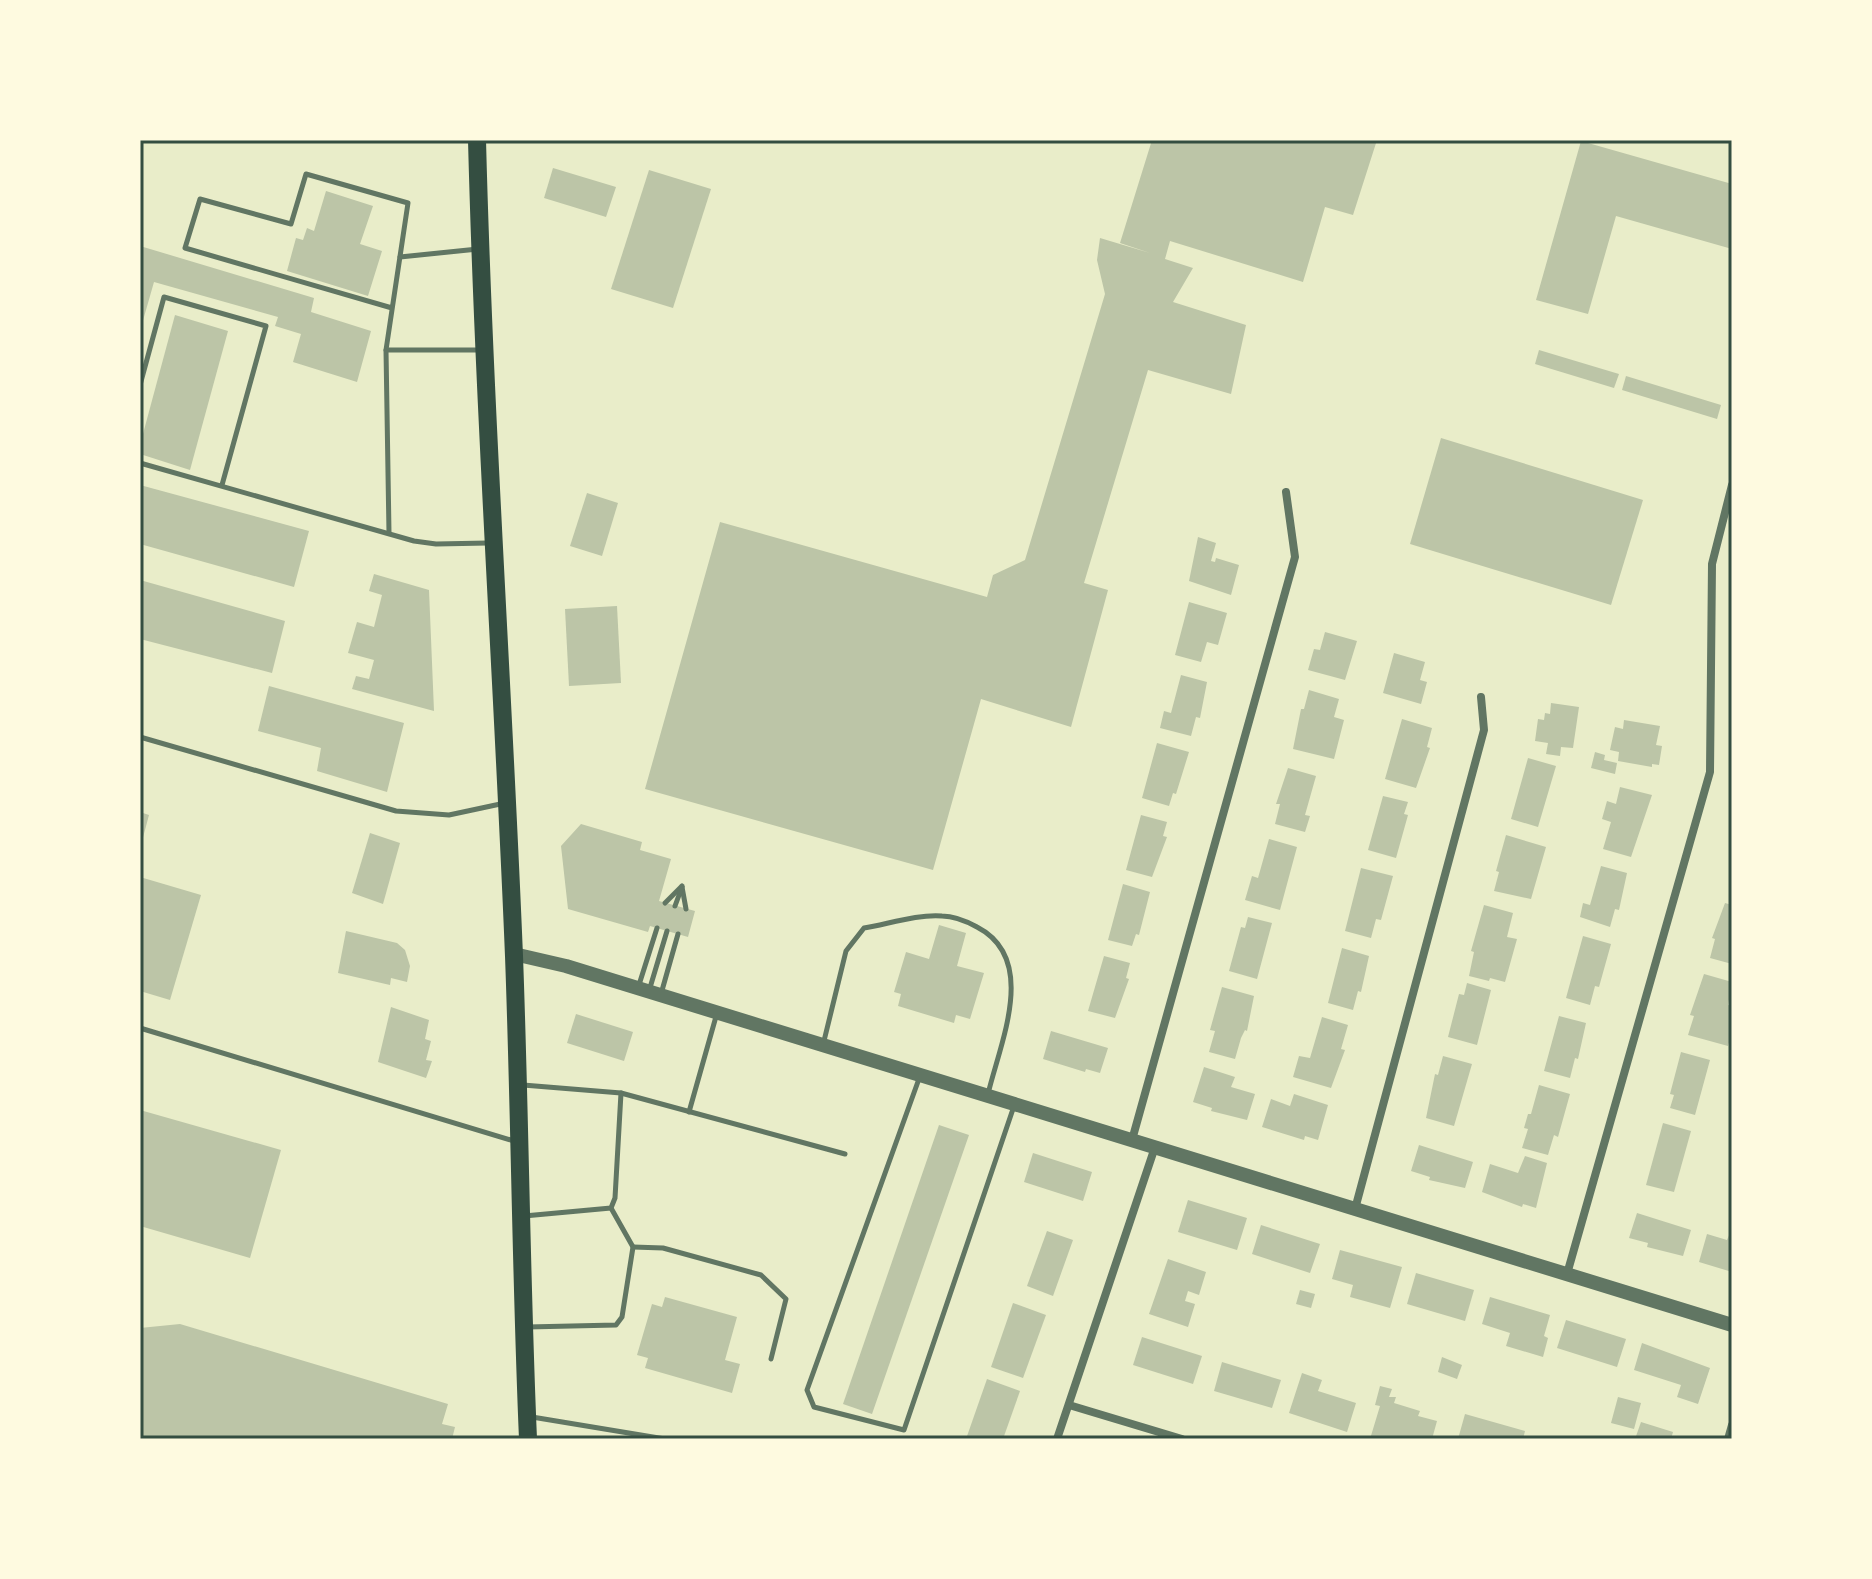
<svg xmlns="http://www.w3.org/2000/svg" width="1872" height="1579" font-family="Poppins,sans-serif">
<rect width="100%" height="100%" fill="#e9edc9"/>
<g fill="#bcc5a7">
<polygon points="1152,140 1377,140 1353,215 1325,207 1303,282 1170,241 1165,259 1193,268 1173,302 1246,325 1231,394 1148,370 1084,583 1108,590 1071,727 981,699 933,870 645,789 720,522 987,597 993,575 1025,560 1105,294 1097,260 1100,238 1150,253 1120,243"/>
<polygon points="1581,141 1732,184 1732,249 1616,216 1588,314 1536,300"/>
<polygon points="553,168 616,187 606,217 544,198"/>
<polygon points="649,170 711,189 673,308 611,289"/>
<polygon points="326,191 373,206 360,244 382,251 368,296 287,271 296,238 303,240 307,228 314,231"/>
<polygon points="140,246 314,298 311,312 371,331 357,382 293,362 301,334 275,326 278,317 154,282 140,331"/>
<polygon points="175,315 228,331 190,470 140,454 140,445"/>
<polygon points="1539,350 1619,374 1614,388 1535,364"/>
<polygon points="1626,376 1721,405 1717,419 1622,390"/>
<polygon points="1441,438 1643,500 1611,605 1410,544"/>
<polygon points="140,485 309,531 294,587 140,544"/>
<polygon points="587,493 618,503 602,556 570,546"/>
<polygon points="1198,537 1216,543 1211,561 1215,562 1216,558 1239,565 1231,595 1189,581"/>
<polygon points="374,574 429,590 434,711 352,689 356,676 369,679 374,660 348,653 357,622 374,627 382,595 369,591"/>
<polygon points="140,580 285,621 272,673 140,639"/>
<polygon points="1189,602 1227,613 1218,645 1207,642 1201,662 1175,655"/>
<polygon points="617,606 621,683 569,686 565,609"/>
<polygon points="1325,632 1357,641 1345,680 1308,670 1314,649 1320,650"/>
<polygon points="1394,653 1425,662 1420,680 1427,682 1421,704 1383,693"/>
<polygon points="1181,675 1207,682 1200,718 1196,717 1191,736 1160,728 1164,711 1171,713"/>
<polygon points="269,686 404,723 387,792 317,771 321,748 258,731"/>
<polygon points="1309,690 1339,699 1334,717 1344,720 1334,759 1293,749 1301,709 1304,709"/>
<polygon points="1551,703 1579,707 1573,748 1561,747 1560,756 1546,754 1548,743 1535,741 1538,719 1544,720 1545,713 1550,714"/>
<polygon points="1402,719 1432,728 1427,747 1430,748 1416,788 1385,779"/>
<polygon points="1624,720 1660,726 1656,745 1662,746 1659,765 1652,764 1652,767 1618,761 1619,752 1610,750 1615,727 1623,729"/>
<polygon points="1157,743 1189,752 1176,794 1173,793 1169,806 1142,798"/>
<polygon points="1595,752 1605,755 1604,760 1617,763 1615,774 1591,768"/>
<polygon points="1528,758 1556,766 1538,827 1511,819"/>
<polygon points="1288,768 1316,776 1305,815 1310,816 1305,832 1275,824 1280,804 1276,804"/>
<polygon points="1620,787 1652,795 1631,857 1603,849 1611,822 1602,819 1607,801 1616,804"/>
<polygon points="1383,796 1408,802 1404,814 1408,815 1396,858 1368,850"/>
<polygon points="140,812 149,815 141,845 140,845"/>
<polygon points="1141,815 1167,822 1163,836 1167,837 1152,877 1126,870"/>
<polygon points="581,824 642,842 640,850 671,859 659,901 695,911 688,937 650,926 648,932 568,909 561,846"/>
<polygon points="370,833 400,843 383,904 352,893"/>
<polygon points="1506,835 1546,847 1531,899 1494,891 1499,872 1496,871"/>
<polygon points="1269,839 1297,847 1280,910 1245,900 1252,876 1258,878"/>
<polygon points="1601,866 1627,873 1619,910 1615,909 1610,927 1580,917 1583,903 1590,905"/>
<polygon points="1361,868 1393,876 1381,920 1376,919 1371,938 1345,931"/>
<polygon points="140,877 201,895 170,1000 140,991"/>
<polygon points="1123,884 1150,892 1139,935 1136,934 1132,946 1108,940"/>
<polygon points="1725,903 1732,905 1732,964 1710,958 1715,939 1712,938"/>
<polygon points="1484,905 1513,913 1507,937 1517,939 1505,982 1490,978 1489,981 1469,976 1474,952 1471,951"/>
<polygon points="1248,917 1272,923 1257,979 1229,971 1241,927 1245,928"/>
<polygon points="939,925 966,933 957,966 984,973 970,1019 956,1015 954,1023 898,1006 901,994 894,992 906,952 929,959"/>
<polygon points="346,931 397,943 405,950 410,966 407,982 391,978 390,985 338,973"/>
<polygon points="1583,936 1611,944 1599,987 1595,986 1590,1005 1566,998"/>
<polygon points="1342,948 1369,956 1361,992 1358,991 1353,1010 1328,1003"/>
<polygon points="1104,956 1130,963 1126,978 1129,979 1115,1018 1088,1011"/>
<polygon points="1704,974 1732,982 1728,1005 1732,1006 1732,1032 1728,1046 1688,1035 1694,1016 1690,1015"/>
<polygon points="1467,983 1491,990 1477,1045 1448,1037 1459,994 1464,995"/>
<polygon points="1222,987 1254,996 1247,1031 1245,1030 1241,1038 1235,1059 1209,1052 1215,1031 1210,1030"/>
<polygon points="391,1007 429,1020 425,1039 431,1041 426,1060 432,1061 426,1078 378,1062"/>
<polygon points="576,1014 633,1032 624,1061 567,1043"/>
<polygon points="1559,1016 1586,1023 1578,1059 1575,1058 1570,1078 1544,1071"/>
<polygon points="1322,1017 1348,1025 1341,1049 1345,1050 1331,1088 1293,1077 1299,1056 1310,1058"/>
<polygon points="1051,1031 1108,1048 1100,1073 1086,1069 1085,1072 1043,1059"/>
<polygon points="1681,1052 1710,1060 1695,1115 1670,1108 1674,1095 1670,1094"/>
<polygon points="1443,1056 1472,1064 1454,1126 1426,1118 1435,1074 1438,1075"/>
<polygon points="1204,1067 1235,1077 1231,1087 1255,1094 1247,1120 1211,1111 1212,1108 1193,1102"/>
<polygon points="1539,1085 1570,1094 1558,1137 1554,1135 1548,1155 1522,1148 1528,1129 1524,1128 1528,1114 1531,1114"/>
<polygon points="1294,1094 1328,1105 1318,1140 1305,1136 1304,1140 1262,1127 1271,1099 1290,1106"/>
<polygon points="140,1110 281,1150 250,1258 140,1226"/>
<polygon points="1663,1123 1691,1131 1674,1192 1646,1185"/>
<polygon points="939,1125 969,1135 872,1414 843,1404"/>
<polygon points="1419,1145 1473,1162 1465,1188 1429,1180 1430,1177 1411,1171"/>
<polygon points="1033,1153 1092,1172 1083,1201 1024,1182"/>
<polygon points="1525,1156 1547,1163 1536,1208 1523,1204 1522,1207 1482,1192 1490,1164 1518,1173"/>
<polygon points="1188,1200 1247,1218 1237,1250 1178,1232"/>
<polygon points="1637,1213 1691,1230 1683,1256 1647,1247 1648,1243 1629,1238"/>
<polygon points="1261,1225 1320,1244 1310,1273 1252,1254"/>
<polygon points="1732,1228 1732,1272 1699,1262 1707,1234 1727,1240"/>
<polygon points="1047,1231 1073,1240 1053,1296 1027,1286"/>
<polygon points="1340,1250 1402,1267 1390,1308 1350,1297 1353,1285 1332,1279"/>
<polygon points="1168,1259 1206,1272 1199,1295 1188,1291 1185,1301 1195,1304 1188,1327 1149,1314"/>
<polygon points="1416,1273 1474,1290 1465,1321 1407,1304"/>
<polygon points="1300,1290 1315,1294 1311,1308 1296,1304"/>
<polygon points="665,1297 737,1317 725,1360 740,1364 732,1393 645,1368 648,1358 637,1355 652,1304 662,1307"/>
<polygon points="1490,1297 1550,1315 1544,1336 1548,1338 1543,1357 1506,1346 1510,1333 1482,1324"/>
<polygon points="1013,1303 1046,1315 1023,1378 991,1367"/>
<polygon points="1566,1320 1626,1339 1617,1367 1557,1348"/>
<polygon points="180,1324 448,1404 442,1424 455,1427 452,1439 140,1439 140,1328"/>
<polygon points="1142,1337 1202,1356 1193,1384 1133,1365"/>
<polygon points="1642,1343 1710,1368 1698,1404 1677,1397 1681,1385 1634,1370"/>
<polygon points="1442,1357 1462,1365 1457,1379 1438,1372"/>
<polygon points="1222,1362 1281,1380 1272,1408 1214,1391"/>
<polygon points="1302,1373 1322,1380 1318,1391 1356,1403 1347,1432 1289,1413"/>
<polygon points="987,1379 1020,1391 1003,1439 966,1439"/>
<polygon points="1380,1386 1392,1389 1389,1397 1396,1397 1394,1403 1420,1411 1418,1416 1437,1421 1432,1439 1370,1439 1380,1406 1375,1405"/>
<polygon points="1618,1397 1641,1403 1634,1429 1611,1423"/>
<polygon points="1465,1414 1525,1431 1523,1439 1458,1439"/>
<polygon points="1641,1422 1673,1432 1671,1439 1635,1439"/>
</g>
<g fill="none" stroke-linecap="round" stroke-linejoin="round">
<g stroke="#617663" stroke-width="5">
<polyline points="400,257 478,249"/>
<polyline points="386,350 408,203 306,174 291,224 200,199 185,248 392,308"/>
<polyline points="140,385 164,297 266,326 222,485"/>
<polyline points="140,463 414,541 436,544 488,543"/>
<polyline points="389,533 386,350 482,350"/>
<polyline points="140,737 396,811 449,815 505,803"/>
<polyline points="682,887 686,909"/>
<polyline points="665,903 682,886"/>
<polyline points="675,906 682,887"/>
<polyline points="638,988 657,928"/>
<polyline points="649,991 667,931"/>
<polyline points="661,994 678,934"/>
<polyline points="140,1028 514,1141"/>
<path d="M823,1045L846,951L864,928C888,924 918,914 942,916C955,916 966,921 977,927C1039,959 1000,1043 988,1094"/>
<polyline points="920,1076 807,1390 814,1407 904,1430 1014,1106"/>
<polyline points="523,1085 621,1093 845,1154"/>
<polyline points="689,1112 717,1013"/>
<polyline points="524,1216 611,1208 615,1198 621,1093"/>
<polyline points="633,1247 663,1248 761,1275 786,1299 771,1359"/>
<polyline points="527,1327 616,1325 622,1317 633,1247 611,1208"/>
<polyline points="532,1417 665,1439"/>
</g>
<g stroke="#617663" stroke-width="8">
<polyline points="1132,1140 1295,557 1286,492"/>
<polyline points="1355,1209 1484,730 1481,697"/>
<polyline points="1567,1274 1710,772 1712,564 1732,485"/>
<polyline points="1069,1405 1182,1439"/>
<polyline points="1057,1439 1155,1147"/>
<polyline points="1728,1439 1732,1425"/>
</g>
<polyline stroke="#617663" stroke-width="14" points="514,954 566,966 1732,1325"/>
<path stroke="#344e41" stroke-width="18" d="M477,140C484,412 503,684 514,956C520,1117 521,1278 528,1439"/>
</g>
<rect width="1872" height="1579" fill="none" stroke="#fefae0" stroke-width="284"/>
<rect x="142" y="142" width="1588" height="1295" fill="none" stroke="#344e41" stroke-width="3"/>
</svg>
